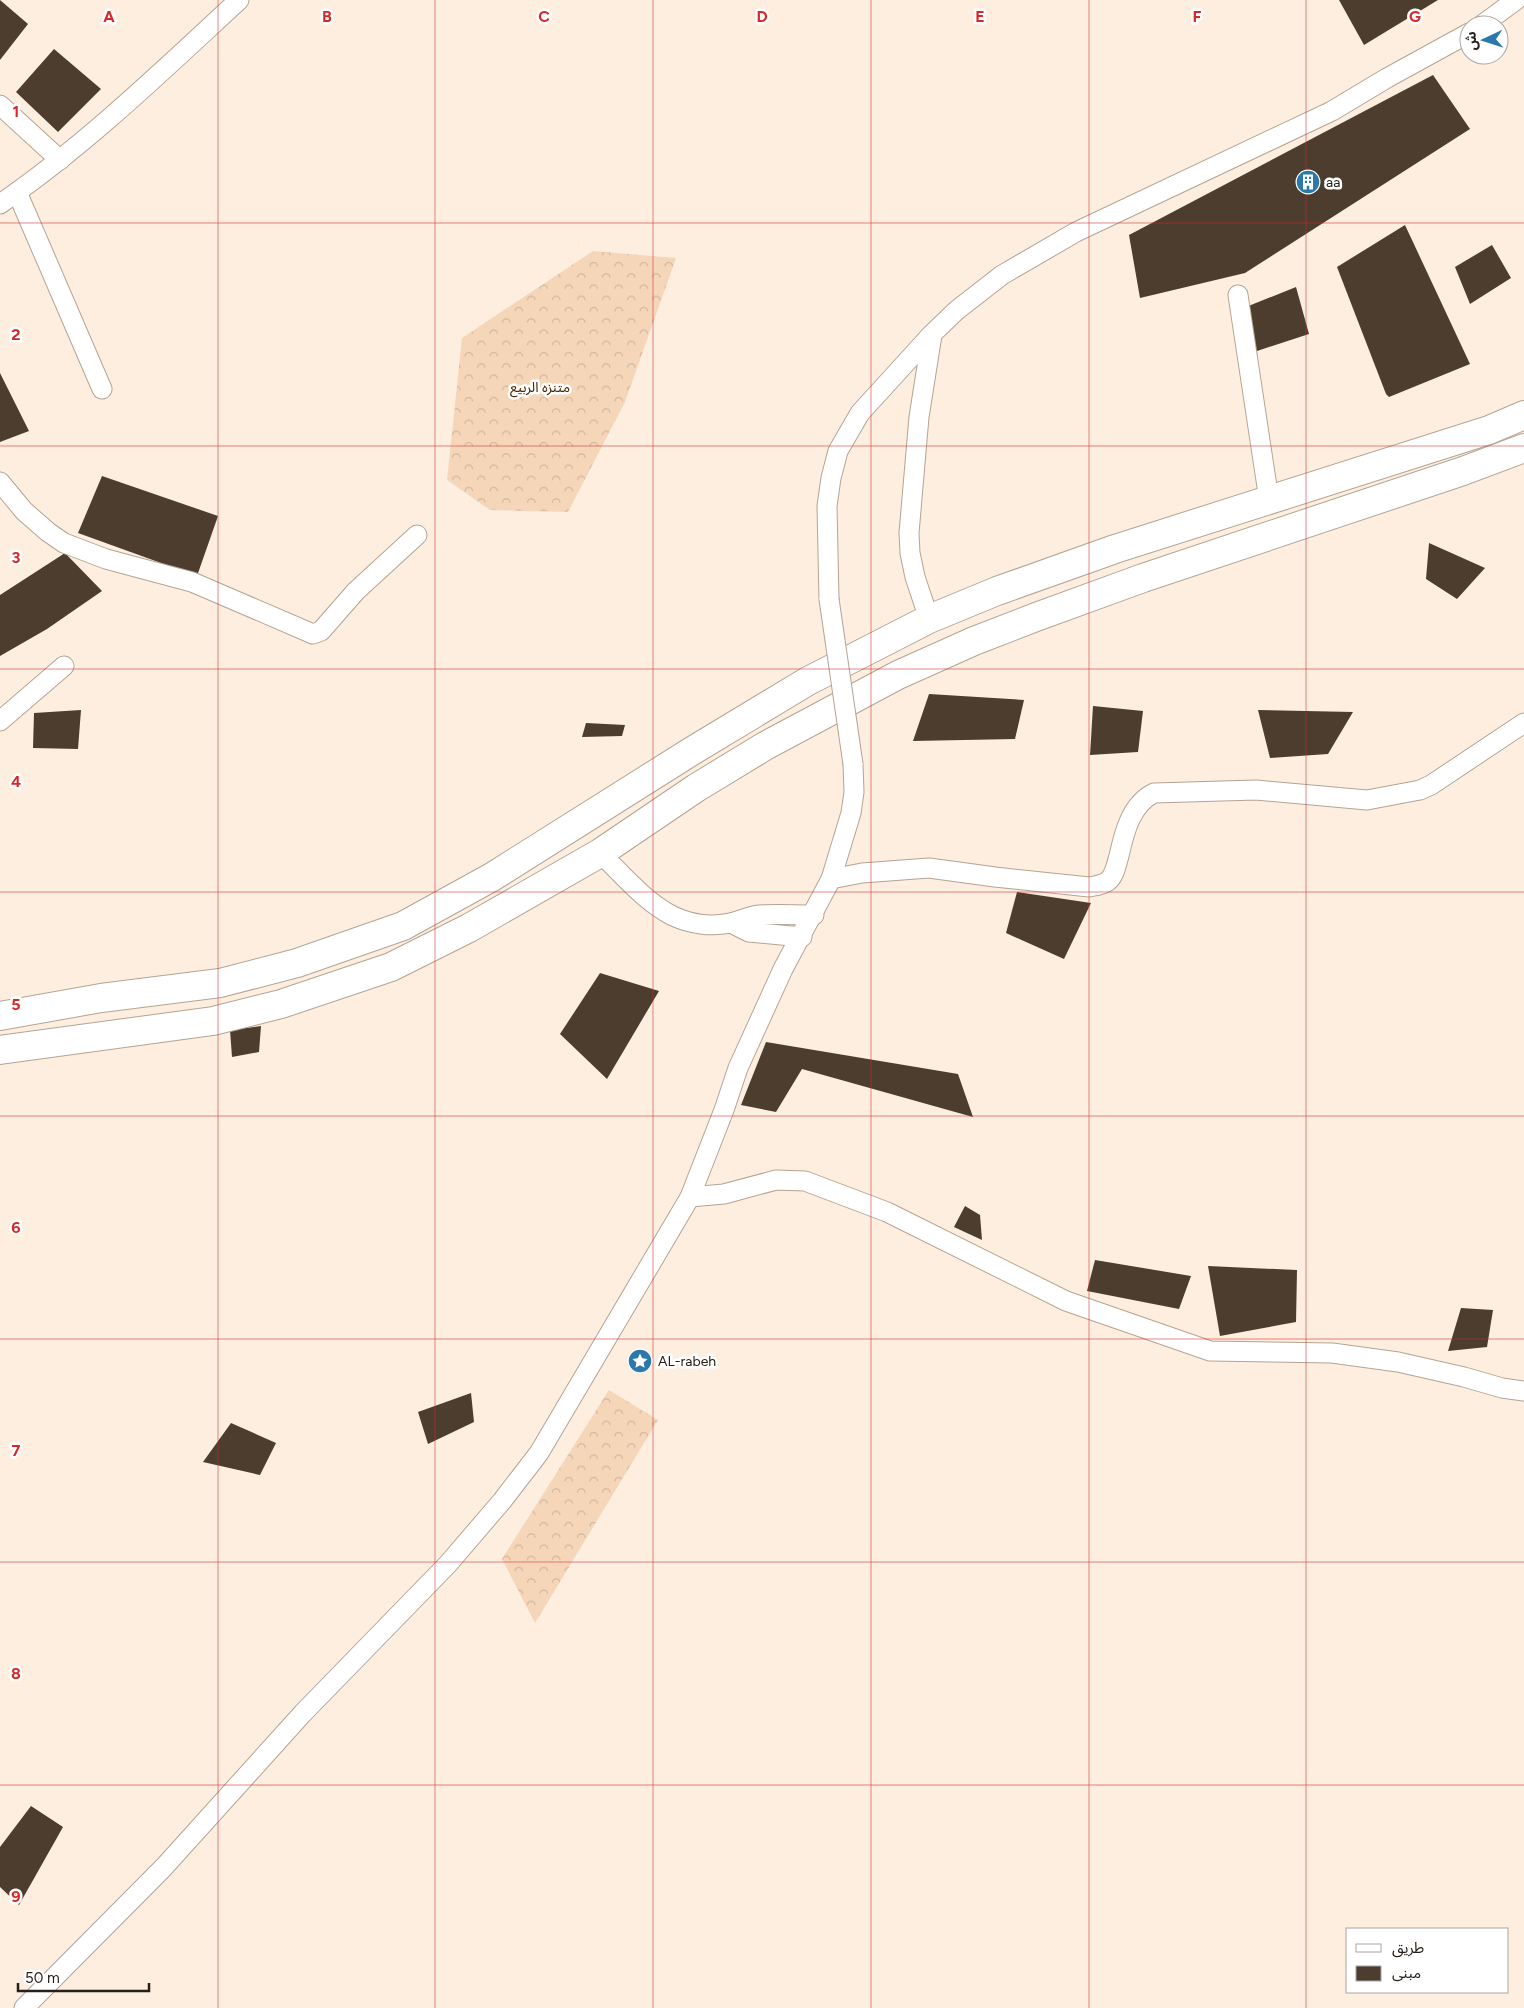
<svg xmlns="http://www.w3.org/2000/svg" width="1524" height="2008" font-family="Figtree,'Noto Sans Arabic',sans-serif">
<defs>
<pattern id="forest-crowns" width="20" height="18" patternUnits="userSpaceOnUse" patternTransform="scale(1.25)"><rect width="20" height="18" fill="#f5d6b9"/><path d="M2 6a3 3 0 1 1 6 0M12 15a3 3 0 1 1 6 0" fill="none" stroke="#d2b79e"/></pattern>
</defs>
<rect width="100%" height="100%" fill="#fdeee0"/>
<g fill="url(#forest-crowns)">
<polygon points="593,251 676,258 625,402 568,512 490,510 447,480 462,338"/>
<polygon points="609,1390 658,1420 535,1623 502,1559"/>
</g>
<g fill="#4c3d2f">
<polygon points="0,0 28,24 0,60"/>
<polygon points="1339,0 1438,0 1364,45"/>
<polygon points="54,49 101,89 58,132 16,92"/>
<polygon points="1433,75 1470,129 1245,273 1140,298 1129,235"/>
<polygon points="1405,225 1470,364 1389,397 1386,394 1337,267"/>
<polygon points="1492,245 1511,278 1470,304 1455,267"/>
<polygon points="1296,287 1309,334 1254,352 1246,307"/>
<polygon points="0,373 29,431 0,442"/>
<polygon points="102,476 218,516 197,576 78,533"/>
<polygon points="1429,543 1485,568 1457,599 1426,579"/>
<polygon points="65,553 102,591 47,629 0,656 0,595"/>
<polygon points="929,694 1024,700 1015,739 913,741"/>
<polygon points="1093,706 1143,711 1138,752 1090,755"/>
<polygon points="81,710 78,749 33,748 34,713"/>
<polygon points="1258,710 1353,712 1328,754 1270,758"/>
<polygon points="586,723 625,725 622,736 582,737"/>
<polygon points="1017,892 1091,903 1064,959 1006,933"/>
<polygon points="600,973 659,991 607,1079 560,1034"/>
<polygon points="261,1026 259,1052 232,1057 230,1030"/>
<polygon points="766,1042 958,1074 973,1117 802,1069 776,1112 741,1105"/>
<polygon points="965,1206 980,1215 982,1240 954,1227"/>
<polygon points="1095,1260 1191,1276 1179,1309 1087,1291"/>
<polygon points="1208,1266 1297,1270 1296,1322 1220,1336"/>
<polygon points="1461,1308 1493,1310 1487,1347 1448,1351"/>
<polygon points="471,1393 474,1422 428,1444 418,1412"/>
<polygon points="231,1423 276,1443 260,1475 203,1462"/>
<polygon points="31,1806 63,1827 19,1905 0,1887 0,1847"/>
</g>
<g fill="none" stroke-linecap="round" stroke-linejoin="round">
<g stroke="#b5a493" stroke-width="21">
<g id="minor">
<polyline points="1482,25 1516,0"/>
<polyline points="0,105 60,160"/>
<polyline points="17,192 102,389"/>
<path d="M0,204C87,144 162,71 239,0"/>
<polyline points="1238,295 1269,500"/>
<polyline points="0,482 24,511 48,532 64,543 106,559 192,582 313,634 321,631 356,591 417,535"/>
<polyline points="829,599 827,506 831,478 838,451 860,413 932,334 957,310 1002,275 1076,232 1332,111 1387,78 1469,33"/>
<polyline points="929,619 915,577 910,553 909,533 919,417 932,335"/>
<polyline points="0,721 64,666"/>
<path d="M600,853C622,874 645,902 673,916C690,924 711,927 730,923C740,921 749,916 759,915C777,914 796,915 814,915"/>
<path d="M831,879L862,873L929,868L995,877L1089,887C1095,886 1103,885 1108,881C1115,875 1116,865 1119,856C1124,833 1131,804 1154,793L1256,790L1367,800L1420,790L1431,785L1524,723"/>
<polyline points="731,923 749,932 802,937"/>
<polyline points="690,1197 724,1194 776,1180 805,1181 887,1212 1066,1301 1210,1351 1332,1353 1398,1362 1464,1377 1502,1388 1524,1391"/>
<polyline points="24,2008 164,1867 303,1713 448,1564 502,1501 539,1453 690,1197 724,1110 738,1068 783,969 831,879 851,813 854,792 853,764"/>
</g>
</g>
<g stroke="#b5a493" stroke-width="30">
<g id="secondary">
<polyline points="0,1016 101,998 220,983 297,963 403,926 492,877 692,751 808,681 929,619 997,591 1115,549 1489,430 1524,415"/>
<polyline points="0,1050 213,1021 281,1004 391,967 469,928 600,853 696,788 765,746 898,675 974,641 1036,617 1143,578 1463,471 1524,448"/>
</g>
</g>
<use href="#minor" stroke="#fff" stroke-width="19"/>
<use href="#secondary" stroke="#fff" stroke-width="28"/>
<g stroke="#b5a493" stroke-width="21" stroke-linecap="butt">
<polyline id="minor-bridge" points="829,599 853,764"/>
</g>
<use href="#minor-bridge" stroke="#fff" stroke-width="19"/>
</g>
<path fill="none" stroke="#d62828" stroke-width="1" stroke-opacity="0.55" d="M218,0V2008M435,0V2008M653,0V2008M871,0V2008M1089,0V2008M1306,0V2008M0,223H1524M0,446H1524M0,669H1524M0,892H1524M0,1116H1524M0,1339H1524M0,1562H1524M0,1785H1524"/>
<defs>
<g id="building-disc" transform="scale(1.25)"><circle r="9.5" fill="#2b78aa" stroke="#fff"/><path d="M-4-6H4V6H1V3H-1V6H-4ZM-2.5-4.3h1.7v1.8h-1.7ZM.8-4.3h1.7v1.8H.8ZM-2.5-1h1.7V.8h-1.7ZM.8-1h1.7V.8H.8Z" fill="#fff"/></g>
<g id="sight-disc" transform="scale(1.25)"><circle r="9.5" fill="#2b78aa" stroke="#fff"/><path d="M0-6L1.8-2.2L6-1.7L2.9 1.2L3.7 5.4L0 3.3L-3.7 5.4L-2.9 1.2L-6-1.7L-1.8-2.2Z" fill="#fff"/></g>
</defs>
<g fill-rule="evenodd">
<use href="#building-disc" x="1308" y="182"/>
<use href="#sight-disc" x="640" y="1361"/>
</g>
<g text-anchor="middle" stroke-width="5" stroke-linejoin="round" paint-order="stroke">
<g font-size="14" fill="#27201a" stroke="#fff" text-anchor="start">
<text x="1326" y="187">aa</text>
<text x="658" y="1366">AL-rabeh</text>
</g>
<g font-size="14" fill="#482700" stroke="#fff">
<text x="540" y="392">متنزه الربيع</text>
</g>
</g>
<g font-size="16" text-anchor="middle" font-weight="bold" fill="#d62828" stroke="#fff" stroke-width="5" stroke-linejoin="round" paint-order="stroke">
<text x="109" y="22">A</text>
<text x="327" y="22">B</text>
<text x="544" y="22">C</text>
<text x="762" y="22">D</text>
<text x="980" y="22">E</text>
<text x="1197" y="22">F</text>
<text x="1415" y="22">G</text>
<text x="16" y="117">1</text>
<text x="16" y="340">2</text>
<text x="16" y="563">3</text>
<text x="16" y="787">4</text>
<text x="16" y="1010">5</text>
<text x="16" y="1233">6</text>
<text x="16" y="1456">7</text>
<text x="16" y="1679">8</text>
<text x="16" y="1902">9</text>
</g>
<rect x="1346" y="1928" width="162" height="65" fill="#ffffff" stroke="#a9a6a3"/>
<rect x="1356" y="1944" width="25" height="8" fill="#ffffff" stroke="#a9a6a3"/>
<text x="1392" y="1953" font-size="15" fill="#27201a">طريق</text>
<rect x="1356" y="1966" width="25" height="15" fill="#4c3d2f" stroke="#a9a6a3"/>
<text x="1392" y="1978" font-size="15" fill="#27201a">مبنى</text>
<g transform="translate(1484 40) rotate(266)"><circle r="24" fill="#ffffff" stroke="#a9a6a3"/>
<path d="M0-4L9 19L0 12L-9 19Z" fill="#2b78aa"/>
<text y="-8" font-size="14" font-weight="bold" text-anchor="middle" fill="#27201a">ش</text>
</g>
<path d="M18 1983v8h131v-8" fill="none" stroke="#27201a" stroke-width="2.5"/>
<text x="25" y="1983" font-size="15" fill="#27201a" stroke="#ffffff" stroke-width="4" paint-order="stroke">50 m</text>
</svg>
